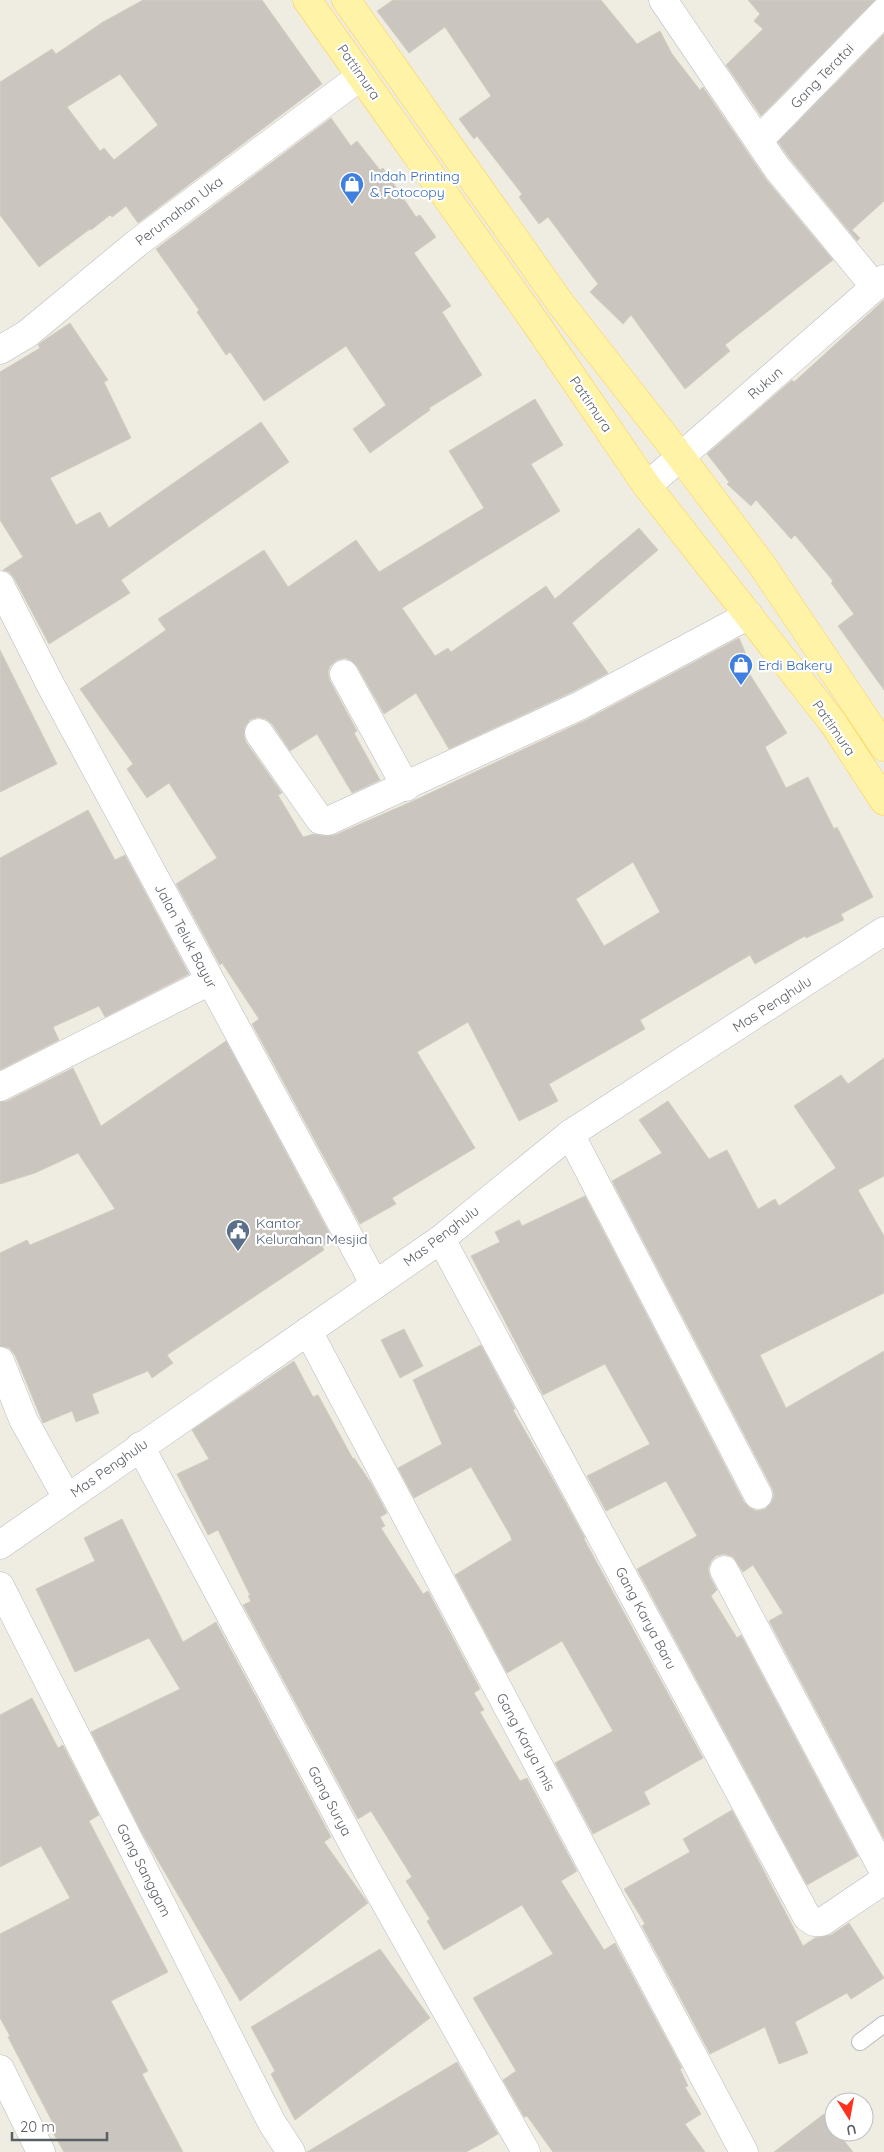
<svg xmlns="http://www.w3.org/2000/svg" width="884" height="2152" font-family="Quicksand,sans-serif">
<rect width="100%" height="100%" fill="#efece2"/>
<g fill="#cac6bf" stroke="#d4cec0" fill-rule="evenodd">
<path d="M143,0H262L322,84L138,223L126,206L112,217L110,215L91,230L90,229L39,267L0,215V82L52,49L56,54L103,22ZM120,74L158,125L114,160L104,148L100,151L67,107Z"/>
<polygon points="393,0 601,0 637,44 660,31 672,54 700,90 703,87 765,178 833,260 725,345 730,351 685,389 631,315 623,324 590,292 598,284 548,217 539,224 519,197 522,194 477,136 474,139 459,119 491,96 445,27 409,53 377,11"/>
<polygon points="748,0 875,0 761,116 726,65 763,29 754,21 760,14"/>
<polygon points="884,34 884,201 852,230 860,238 857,241 790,159 778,142"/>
<polygon points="331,118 351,146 357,141 380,170 383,168 416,217 420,215 436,237 414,253 451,306 442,312 482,375 429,408 430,410 370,453 353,429 386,405 346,346 264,401 230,352 226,355 197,312 199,310 156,249"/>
<polygon points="884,300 884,690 838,626 854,614 831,583 833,581 795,535 791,539 756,500 751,506 727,484 729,482 707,454 792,380 794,382"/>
<polygon points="70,323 108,380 104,382 131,438 50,478 76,525 100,512 109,528 261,422 289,462 121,580 130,593 49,644 14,578 9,572 3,570 23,557 0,520 0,372 40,348 38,345 43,341"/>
<path d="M535,399L563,445L531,464L560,511L402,608L435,656L448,648L451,652L546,586L555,599L639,528L658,550L572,623L608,673L572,692L449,749L416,693L384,714L357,666L352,661L345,658L337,660L330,666L328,673L330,681L357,731L354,733L380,780L352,793L317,734L290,751L272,724L266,719L258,717L250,720L245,727L244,735L246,742L282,793L278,795L303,837L314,834L326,836L335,835L413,801L586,720L739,638L748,659L742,662L787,733L765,747L786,788L808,777L834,829L837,827L873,897L841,914L844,920L806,938L805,936L755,964L750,955L640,1020L645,1029L549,1084L558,1101L519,1121L468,1022L417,1052L475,1148L392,1198L396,1204L360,1224L252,1024L259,1019L222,963L220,965L176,884L217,858L169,783L147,798L127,769L133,764L80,689L166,630L158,619L264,550L288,587L356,540L379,572L484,508L449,451ZM633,862L660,912L604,946L576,899Z"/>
<polygon points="0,650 57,764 0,792"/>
<polygon points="88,810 115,860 125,855 189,974 105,1017 99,1006 53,1027 59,1040 0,1070 0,858"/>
<polygon points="226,1041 333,1240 322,1246 324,1250 167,1355 173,1363 152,1378 148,1371 92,1394 99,1413 76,1422 72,1411 43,1423 15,1355 9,1348 0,1346 0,1253 27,1240 30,1245 115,1209 78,1153 35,1173 0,1184 0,1102 7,1101 73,1068 101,1126"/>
<polygon points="884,1058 884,1176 858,1190 884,1236 884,1293 760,1355 786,1408 884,1351 884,1839 769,1621 783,1613 753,1565 743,1572 733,1557 724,1554 716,1556 711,1561 708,1569 710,1577 717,1590 711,1596 737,1638 741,1635 858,1856 807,1885 637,1569 697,1536 666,1481 606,1511 587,1476 650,1444 605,1364 543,1395 471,1256 500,1242 495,1232 519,1220 522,1226 585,1196 744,1502 750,1508 757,1511 765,1509 771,1503 774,1495 772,1488 612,1181 662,1153 639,1120 668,1101 709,1159 727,1150 758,1209 775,1199 779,1206 836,1168 794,1106 841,1075 848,1084"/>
<polygon points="404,1329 423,1366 400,1378 381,1340"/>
<polygon points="481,1345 515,1409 513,1410 552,1478 585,1538 584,1539 703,1758 644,1792 650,1804 593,1834 555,1763 613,1731 562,1641 507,1673 455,1575 512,1540 510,1535 471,1467 414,1498 398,1468 442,1444 413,1380"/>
<polygon points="294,1361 313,1397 318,1395 353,1459 354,1458 371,1483 387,1513 380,1517 385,1526 381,1528 423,1594 428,1591 480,1689 474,1693 484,1710 480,1712 520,1781 527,1778 577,1871 561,1881 604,1950 615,1943 682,2068 680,2069 688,2086 685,2087 701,2114 685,2124 705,2152 553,2152 527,2116 524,2117 503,2080 516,2071 473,1998 553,1954 522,1905 444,1950 427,1921 430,1919 406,1881 412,1877 371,1811 358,1819 243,1605 251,1601 248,1596 250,1595 218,1530 208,1535 177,1474 209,1459 192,1430"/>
<polygon points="122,1519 183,1642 216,1622 331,1837 324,1842 368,1903 240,2001 143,1835 91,1732 180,1689 149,1638 75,1672 36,1589 95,1561 84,1538"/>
<polygon points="32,1698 58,1748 63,1745 99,1815 89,1821 168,1972 111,2001 148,2071 142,2074 183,2152 64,2152 51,2129 55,2127 8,2037 10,2036 0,2018 0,1934 70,1898 41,1846 0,1867 0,1715"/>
<polygon points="732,1810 803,1946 815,1938 831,1935 849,1923 884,1978 851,1999 847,1993 795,2022 808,2053 779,2064 765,2027 710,2054 642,1926 645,1924 624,1889 690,1852 683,1839"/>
<polygon points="380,1949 430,2018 295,2120 271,2074 275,2071 251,2027"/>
<polygon points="457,2062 498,2134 483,2143 466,2152 307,2152"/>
<polygon points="824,2114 834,2127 834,2132 837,2132 853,2152 774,2152"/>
</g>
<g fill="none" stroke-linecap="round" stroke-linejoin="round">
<g stroke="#b7bbc0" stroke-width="18">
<polyline id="lane" points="860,2042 884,2024"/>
</g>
<g stroke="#b7bbc0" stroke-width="29">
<g id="street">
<polyline points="663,0 777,168 875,287"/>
<polyline points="759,140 884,12"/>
<polyline points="0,350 27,334 137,243 361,76"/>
<polyline points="0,585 49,682 375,1285"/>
<polyline points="344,674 406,787"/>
<polyline points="259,733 320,820 328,821 579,706 749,615"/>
<polyline points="0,1087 210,981"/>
<polyline points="570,1134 758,1495"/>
<polyline points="441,1239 807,1917 814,1922 822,1922 884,1880"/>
<polyline points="308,1331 744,2152"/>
<polyline points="0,1361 23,1419 67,1498"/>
<polyline points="140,1446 367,1870 526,2152"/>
<polyline points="724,1570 884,1872"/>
<polyline points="0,1586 272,2123 291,2152"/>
<polyline points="0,2069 41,2152"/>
</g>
</g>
<g stroke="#b8bcc2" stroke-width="29">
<g id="secondary">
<polyline points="647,486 884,279"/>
<polyline points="0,1545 441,1239 570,1134 884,931"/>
</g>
</g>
<g stroke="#ffd14b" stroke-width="29">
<g id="primary">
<polyline points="307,0 537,325 647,486 834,724 884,801"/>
<polyline points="346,0 561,304 680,456 762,565 884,747"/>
</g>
</g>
<use href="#lane" stroke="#fff" stroke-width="16"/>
<use href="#street" stroke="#fff" stroke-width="28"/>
<use href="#secondary" stroke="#fff" stroke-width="28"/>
<use href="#primary" stroke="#fff3a7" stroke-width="28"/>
</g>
<defs>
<g id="shop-pin" transform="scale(1.25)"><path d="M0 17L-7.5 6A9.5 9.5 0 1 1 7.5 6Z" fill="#3f7fe0" stroke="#fff"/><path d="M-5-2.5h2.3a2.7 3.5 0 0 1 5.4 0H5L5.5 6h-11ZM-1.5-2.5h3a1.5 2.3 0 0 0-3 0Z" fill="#fff"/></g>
<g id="civic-pin" transform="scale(1.25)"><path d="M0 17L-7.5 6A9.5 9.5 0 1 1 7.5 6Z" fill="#5c6f8a" stroke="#fff"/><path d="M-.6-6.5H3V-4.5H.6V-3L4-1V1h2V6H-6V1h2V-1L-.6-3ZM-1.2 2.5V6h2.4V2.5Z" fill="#fff"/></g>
</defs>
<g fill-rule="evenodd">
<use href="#shop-pin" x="352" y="184"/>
<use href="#shop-pin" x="741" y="665"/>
<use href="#civic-pin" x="238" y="1231"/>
</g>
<g text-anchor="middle" stroke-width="4.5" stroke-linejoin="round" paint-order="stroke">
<g font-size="14" fill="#5a5f65" stroke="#fff">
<text transform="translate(359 72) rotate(55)" y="5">Pattimura</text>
<text transform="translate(822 76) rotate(-46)" y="5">Gang Teratai</text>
<text transform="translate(179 211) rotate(-37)" y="5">Perumahan Uka</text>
<text transform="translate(765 383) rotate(-41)" y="5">Rukun</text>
<text transform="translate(591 404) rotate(56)" y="5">Pattimura</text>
<text transform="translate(834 728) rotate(55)" y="5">Pattimura</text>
<text transform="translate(186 936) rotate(62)" y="5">Jalan Teluk Bayur</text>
<text transform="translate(772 1004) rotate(-33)" y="5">Mas Penghulu</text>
<text transform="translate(441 1236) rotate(-37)" y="5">Mas Penghulu</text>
<text transform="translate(109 1468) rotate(-35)" y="5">Mas Penghulu</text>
<text transform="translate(646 1618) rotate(62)" y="5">Gang Karya Baru</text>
<text transform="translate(526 1742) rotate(62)" y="5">Gang Karya Imis</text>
<text transform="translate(330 1801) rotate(62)" y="5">Gang Surya</text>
<text transform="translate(144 1870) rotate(63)" y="5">Gang Sanggam</text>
</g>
<g font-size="14" fill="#366cbe" stroke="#fff" text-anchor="start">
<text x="370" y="181">Indah Printing<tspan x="370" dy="16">&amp; Fotocopy</tspan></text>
<text x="758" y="670">Erdi Bakery</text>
</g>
<g font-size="14" fill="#4e5e75" stroke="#fff" text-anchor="start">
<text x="256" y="1228">Kantor<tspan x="256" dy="16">Kelurahan Mesjid</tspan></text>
</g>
</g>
<g transform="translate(849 2117) rotate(169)"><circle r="24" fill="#ffffff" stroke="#bdbfc1"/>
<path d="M0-4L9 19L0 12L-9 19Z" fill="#fc321c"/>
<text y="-8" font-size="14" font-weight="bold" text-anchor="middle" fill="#5a5f65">U</text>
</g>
<path d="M12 2132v8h95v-8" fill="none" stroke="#5a5f65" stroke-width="2.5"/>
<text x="20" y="2132" font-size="15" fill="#5a5f65" stroke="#ffffff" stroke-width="4" paint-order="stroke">20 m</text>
</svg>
